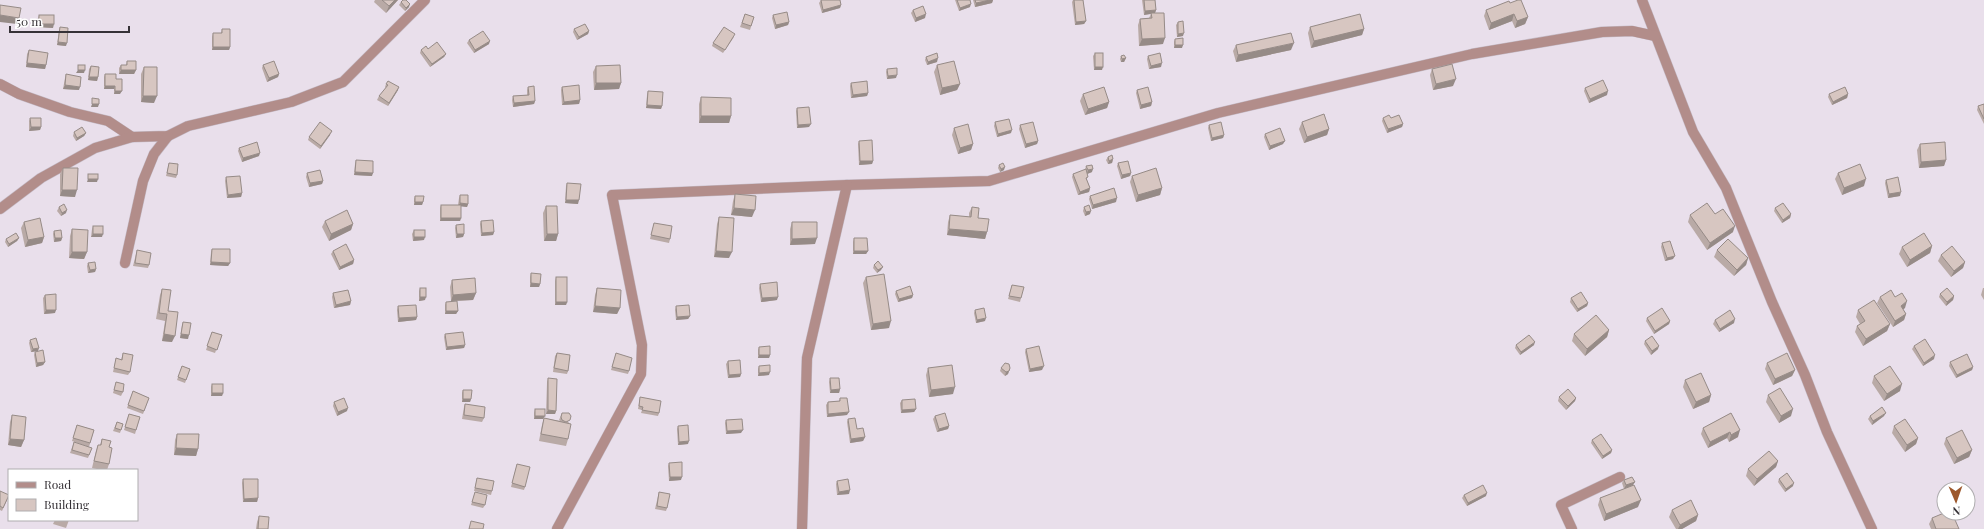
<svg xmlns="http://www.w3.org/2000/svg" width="1984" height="529" font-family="'Playfair Display',serif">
<rect width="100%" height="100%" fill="#e9dfeb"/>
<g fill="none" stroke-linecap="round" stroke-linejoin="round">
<g stroke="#c5bcc7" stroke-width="11">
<g id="minor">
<polyline points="1642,0 1693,132 1726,188 1772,302 1805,375 1827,432 1872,529"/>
<polyline points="0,84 19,94 70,112 108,121 132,137"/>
<polyline points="0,209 41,178 95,148 132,137 168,136 188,126 291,102 343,82 425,0"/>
<polyline points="125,263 143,181 154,154 168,136"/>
<polyline points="557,529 641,374 642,345 612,195 847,185 989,181 1218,113 1472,54 1602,32 1632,31 1655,36"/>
<polyline points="802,529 807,358 847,185"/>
<polyline points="1572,529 1561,505 1620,477"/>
</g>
</g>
<use href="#minor" stroke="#b28d8a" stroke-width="10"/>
</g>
<g fill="#b9aaa6">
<polygon points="375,0 398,0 386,13 374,2"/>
<polygon points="821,0 841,5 840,8 822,13 819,3"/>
<polygon points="955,0 970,0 970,7 959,11"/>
<polygon points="973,0 993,0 992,3 975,7"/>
<polygon points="1073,0 1083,0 1086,21 1084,24 1075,25 1072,2"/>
<polygon points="1142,0 1155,0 1156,10 1155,13 1163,44 1139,46 1138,25 1140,19 1149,18 1151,14 1144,15"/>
<polygon points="401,2 409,7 405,11 399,5"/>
<polygon points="1510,3 1528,17 1525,24 1515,28 1512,21 1489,30 1484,16 1486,10"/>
<polygon points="913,10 925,18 915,22 911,13"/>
<polygon points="745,14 754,17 750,30 740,27"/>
<polygon points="39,15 53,28 38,27 38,18"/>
<polygon points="773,15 789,22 788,25 775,29 772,18"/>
<polygon points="1178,22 1183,36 1177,37 1176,25"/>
<polygon points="60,27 66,46 57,45 59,30"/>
<polygon points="1310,27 1364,29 1362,35 1311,48 1308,33"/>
<polygon points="222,29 230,47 229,50 212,50 212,37 213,33 221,33"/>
<polygon points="574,29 589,31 588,34 577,40 573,32"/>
<polygon points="734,37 723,53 712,46 713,43"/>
<polygon points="1175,39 1182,48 1174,48 1174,42"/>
<polygon points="469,40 489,44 474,53 467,43"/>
<polygon points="1236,45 1291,50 1236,62 1233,51"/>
<polygon points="428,49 446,54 444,57 430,67 420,53 421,50"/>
<polygon points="29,50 46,65 45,69 26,67 27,54"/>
<polygon points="1095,53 1102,70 1094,70 1093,56"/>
<polygon points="1121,56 1126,58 1124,62 1121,62 1120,59"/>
<polygon points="1148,56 1161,67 1149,69 1147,59"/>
<polygon points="926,57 937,62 927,65 925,60"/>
<polygon points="127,61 136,70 134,74 119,74 119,68 121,65 126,65"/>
<polygon points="263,65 279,74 278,77 267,82 262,68"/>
<polygon points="937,65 960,84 957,90 940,95 934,72"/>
<polygon points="91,66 98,77 97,81 88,80 89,69"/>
<polygon points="596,66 621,83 619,89 594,90 593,72"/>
<polygon points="144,67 154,103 141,102 141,74"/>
<polygon points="887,69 896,78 887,79 886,72"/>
<polygon points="1432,69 1453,86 1433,90 1430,75"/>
<polygon points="66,74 79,90 63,89 65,78"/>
<polygon points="105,74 116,79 120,94 114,94 114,89 104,89 104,77"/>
<polygon points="851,83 868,93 867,96 851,98 850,86"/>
<polygon points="386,84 398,90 388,106 377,100 379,96 386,88 385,87"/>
<polygon points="528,87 535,101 534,104 513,107 512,100 513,96 527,95 527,90"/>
<polygon points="562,87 580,100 579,104 562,105 561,90"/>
<polygon points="1585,88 1607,95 1589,103 1584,91"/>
<polygon points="1137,90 1152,102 1151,106 1140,109 1136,93"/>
<polygon points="648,91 662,106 661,109 646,108 647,95"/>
<polygon points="1083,94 1109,102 1107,108 1085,115 1080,101"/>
<polygon points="1829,94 1848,94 1847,98 1832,105 1828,97"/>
<polygon points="701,97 731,116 729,123 699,123 699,104"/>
<polygon points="1984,104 1984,124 1977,110 1978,106"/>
<polygon points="797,108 809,127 797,128 796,111"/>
<polygon points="30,118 41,127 40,130 29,131 29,121"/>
<polygon points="1383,118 1391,118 1403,124 1402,127 1387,133 1382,121"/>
<polygon points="995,122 1011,133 997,137 994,126"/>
<polygon points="1302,122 1329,129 1327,135 1304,143 1299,129"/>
<polygon points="1020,125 1038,141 1037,144 1025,148 1019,129"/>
<polygon points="1209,125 1224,135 1223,138 1211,141 1208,128"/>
<polygon points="954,128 973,144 971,150 958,154 952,135"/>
<polygon points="74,132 86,133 84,136 76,141 73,136"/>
<polygon points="1265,134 1283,144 1269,150 1264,137"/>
<polygon points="330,135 320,149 308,140 309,137"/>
<polygon points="859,141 873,161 872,164 859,165 858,144"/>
<polygon points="1920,144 1946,160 1944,166 1919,168 1917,150"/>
<polygon points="239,148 259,156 242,162 238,151"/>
<polygon points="1108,157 1113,159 1112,163 1108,164 1106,160"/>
<polygon points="356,160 372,176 354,175 355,164"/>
<polygon points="169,163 177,175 176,178 166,176"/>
<polygon points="1118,163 1131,173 1130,176 1121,179 1117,166"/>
<polygon points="999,165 1004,170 1000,172 998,168"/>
<polygon points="1086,166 1092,172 1087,174 1087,180 1090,188 1089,192 1078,195 1072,177 1073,174 1085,170"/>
<polygon points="63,168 75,197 60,196 60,174"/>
<polygon points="307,173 323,181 322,184 309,187 306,177"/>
<polygon points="1838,173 1864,186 1842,195 1835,179"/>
<polygon points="1132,176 1162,188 1160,195 1136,202 1130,182"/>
<polygon points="226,177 242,193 241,197 227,198 225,181"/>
<polygon points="1886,180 1900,196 1888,198 1885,183"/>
<polygon points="567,183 578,204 565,203 566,186"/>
<polygon points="735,194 752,217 731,215 733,201"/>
<polygon points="460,195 468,204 467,207 461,206 461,218 460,221 440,221 440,208 441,205 458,205 459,198"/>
<polygon points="415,196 423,202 422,205 414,205 414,199"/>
<polygon points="1090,196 1116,202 1092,209 1089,199"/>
<polygon points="546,206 558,234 556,241 544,241 543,213"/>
<polygon points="59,207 66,213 61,216 57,211"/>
<polygon points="972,207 978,218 987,232 985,239 947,235 948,222 950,215 969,217 969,213"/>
<polygon points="1084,207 1090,214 1085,216 1083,211"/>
<polygon points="1775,208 1791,214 1790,218 1782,223 1774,211"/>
<polygon points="1715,214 1733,232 1707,250 1688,222 1690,215"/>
<polygon points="719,217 729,258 714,257 717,224"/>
<polygon points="325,221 353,224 351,230 329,241 322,227"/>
<polygon points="481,221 494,232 493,235 481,236 480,224"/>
<polygon points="24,222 44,237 42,243 25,247 21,228"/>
<polygon points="792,222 815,244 790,245 790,229"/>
<polygon points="654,223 670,239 669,243 650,239"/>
<polygon points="456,225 464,234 463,237 456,238 455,228"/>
<polygon points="93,226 102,237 91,237 92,229"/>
<polygon points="72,229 87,252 84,259 69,258 70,236"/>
<polygon points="414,230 424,240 413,241 412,234"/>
<polygon points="54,231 62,238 61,241 54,242 53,234"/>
<polygon points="19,238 17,241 8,247 5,242 6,239"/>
<polygon points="854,238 868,251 866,254 853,254 853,242"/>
<polygon points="1662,243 1673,259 1665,261 1661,247"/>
<polygon points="1932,246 1930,253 1907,267 1899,254 1902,247"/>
<polygon points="212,249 230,263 228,266 210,265 211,252"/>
<polygon points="137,250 149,265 148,268 133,266"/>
<polygon points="1717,250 1748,258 1746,265 1734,276 1714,257"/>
<polygon points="333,251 354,260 353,264 339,270 331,254"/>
<polygon points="1941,255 1965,262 1963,268 1951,277 1938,261"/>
<polygon points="88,263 96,269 95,272 88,273 87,266"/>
<polygon points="874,265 881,270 877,273 873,268"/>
<polygon points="531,273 540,284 539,287 530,287 530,277"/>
<polygon points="556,277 567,302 566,305 555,305 555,281"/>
<polygon points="866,277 889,328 871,330 863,283"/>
<polygon points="452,280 476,293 473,300 451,301 450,287"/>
<polygon points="760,284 777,300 761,302 759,288"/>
<polygon points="1012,285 1021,298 1020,302 1008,299"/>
<polygon points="420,288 425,300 419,301 419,291"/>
<polygon points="597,288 620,308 617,314 593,312 595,295"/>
<polygon points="1983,288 1984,288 1984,300 1981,295"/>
<polygon points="162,289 168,311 172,342 162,341 165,321 156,319 160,295"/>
<polygon points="896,291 913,295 912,298 898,302 895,294"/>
<polygon points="333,293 351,301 350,305 334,308 332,297"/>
<polygon points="1940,294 1954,296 1953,300 1946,306 1939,297"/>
<polygon points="45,295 55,313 44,314 43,298"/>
<polygon points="1880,297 1895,297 1905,308 1903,309 1906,314 1904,320 1893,327 1877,303"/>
<polygon points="1571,298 1588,303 1587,306 1577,312 1570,302"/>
<polygon points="446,302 458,311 456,314 445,314 445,305"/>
<polygon points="398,306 417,317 416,320 398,322 397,310"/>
<polygon points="676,306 690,316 688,319 676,320 675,310"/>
<polygon points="975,310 985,321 976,323 974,313"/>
<polygon points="1858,310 1890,324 1887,331 1863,346 1855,332 1857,326 1860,324 1856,317"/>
<polygon points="1647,318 1670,321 1669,324 1654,334 1646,321"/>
<polygon points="1715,320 1734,323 1719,332 1713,324"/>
<polygon points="183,322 188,339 180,338 182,325"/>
<polygon points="1609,330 1607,337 1585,356 1572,341 1574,334"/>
<polygon points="212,332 222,335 215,353 206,350"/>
<polygon points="445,334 465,345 464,348 446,350 444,337"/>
<polygon points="30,340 38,351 31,352 29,343"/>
<polygon points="1645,341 1658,349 1651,355 1644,344"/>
<polygon points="1516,345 1534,345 1520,355 1515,348"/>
<polygon points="1914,346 1934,359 1923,366 1912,349"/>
<polygon points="759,347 770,355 769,358 758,358 758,350"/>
<polygon points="1026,349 1042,370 1029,372 1025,352"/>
<polygon points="35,352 45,362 43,365 36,367 34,355"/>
<polygon points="123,353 130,372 128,375 113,372 116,358 121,360"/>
<polygon points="557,353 568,371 567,374 553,372 555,356"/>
<polygon points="616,353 629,371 628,374 611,370"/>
<polygon points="728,361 741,374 740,377 728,378 726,364"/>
<polygon points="1950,362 1973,367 1972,370 1956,378 1949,366"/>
<polygon points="1767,363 1795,370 1792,376 1773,385 1765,369"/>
<polygon points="182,366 190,369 185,383 177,380"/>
<polygon points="759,366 769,375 758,376 758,369"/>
<polygon points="928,368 953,394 929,397 926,375"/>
<polygon points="1001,368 1010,368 1008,374 1005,376 1000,371"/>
<polygon points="1874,376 1900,391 1884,401 1872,383"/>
<polygon points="548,378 556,411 555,414 546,414 547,382"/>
<polygon points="830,378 840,389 839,393 830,393 829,382"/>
<polygon points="1685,380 1711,395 1709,402 1693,409 1683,387"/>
<polygon points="116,382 123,392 121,396 113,393"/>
<polygon points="212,384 223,393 222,396 211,396 211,387"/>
<polygon points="463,390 471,399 470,402 462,402 462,393"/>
<polygon points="133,391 149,398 143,414 127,408"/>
<polygon points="1768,395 1791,416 1779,423 1766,402"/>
<polygon points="640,397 659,413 658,416 641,413 642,410 638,409"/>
<polygon points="1559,397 1576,398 1575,401 1566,410 1558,401"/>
<polygon points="840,398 847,415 827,417 826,405 828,402 839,401"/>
<polygon points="902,400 916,409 914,412 901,413 900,403"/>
<polygon points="334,402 347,411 337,416 333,406"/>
<polygon points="465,404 484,418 482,422 462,419 464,407"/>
<polygon points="535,409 543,419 534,419 534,413"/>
<polygon points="562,413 569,423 568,439 566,446 539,441 542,425 544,418 560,421 559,420"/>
<polygon points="1731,413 1738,437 1729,442 1727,438 1708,448 1701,434 1703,428"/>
<polygon points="129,414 140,417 135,434 124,430"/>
<polygon points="12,415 24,440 21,447 8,445 10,422"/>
<polygon points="935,416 949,426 948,429 937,432 933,419"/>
<polygon points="1870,416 1884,416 1872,425 1868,419"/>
<polygon points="848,419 865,437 863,441 850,443 847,422"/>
<polygon points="726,420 741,433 726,434 725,423"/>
<polygon points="117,422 123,424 120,433 113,431"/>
<polygon points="77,425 94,430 89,447 72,441"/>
<polygon points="678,426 688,444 678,445 677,429"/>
<polygon points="1894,426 1918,438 1916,444 1905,452 1892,433"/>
<polygon points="177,434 198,449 196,456 174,455 175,440"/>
<polygon points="1946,438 1972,450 1969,457 1954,464 1944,444"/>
<polygon points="102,439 109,447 109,464 107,470 102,470 92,468 96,451 98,445 100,445"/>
<polygon points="1592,440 1612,450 1611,453 1602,459 1591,443"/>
<polygon points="74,442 92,448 88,458 70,453"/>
<polygon points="1778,461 1776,467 1754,486 1746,476 1748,469"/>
<polygon points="669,463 681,480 669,481 668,466"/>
<polygon points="517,464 525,487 524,490 511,487"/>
<polygon points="477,478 492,491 491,495 474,491"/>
<polygon points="243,479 258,498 257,502 243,502 242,483"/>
<polygon points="1779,479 1793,486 1785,492 1778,482"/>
<polygon points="1624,480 1633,485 1638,507 1604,521 1598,505 1600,498 1624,489 1622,483"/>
<polygon points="837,481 849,494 837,495 836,484"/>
<polygon points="0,491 8,498 2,511 0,510"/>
<polygon points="475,492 485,505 483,508 471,505"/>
<polygon points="659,492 667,508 666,511 655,509"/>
<polygon points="1464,495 1486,496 1467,506 1462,498"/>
<polygon points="1672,510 1698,515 1696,521 1682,529 1676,529 1669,517"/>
<polygon points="259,516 268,529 256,529 257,522"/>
<polygon points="1932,518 1959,529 1931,529 1929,524"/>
<polygon points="55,520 69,520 66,528 53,524"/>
</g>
<g fill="#968b87">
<polygon points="395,0 398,0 386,13 389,6"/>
<polygon points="990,0 993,0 992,3 975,7 976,3"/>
<polygon points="410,4 409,7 405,11 406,8"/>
<polygon points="971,4 970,7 959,11 960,8"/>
<polygon points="841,5 840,8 822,13 823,10"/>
<polygon points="1156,10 1155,13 1144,15 1145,11"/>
<polygon points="926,14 925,18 915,22 916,18"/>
<polygon points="1514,14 1512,21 1489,30 1491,23"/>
<polygon points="0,15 19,18 17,24 0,22"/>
<polygon points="1528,17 1525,24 1515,28 1517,21"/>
<polygon points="1086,21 1084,24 1075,25 1076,22"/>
<polygon points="789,22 788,25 775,29 776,25"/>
<polygon points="39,24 54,24 53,28 38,27"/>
<polygon points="1364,29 1362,35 1311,48 1314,41"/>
<polygon points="589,31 588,34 577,40 579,37"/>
<polygon points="1184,33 1183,36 1177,37 1178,34"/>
<polygon points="1165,38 1163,44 1139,46 1142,39"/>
<polygon points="490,41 489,44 474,53 475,50"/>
<polygon points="58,42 67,43 66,46 57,45"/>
<polygon points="1294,43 1291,50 1236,62 1238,55"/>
<polygon points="1175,45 1183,45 1182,48 1174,48"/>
<polygon points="213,47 230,47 229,50 212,50"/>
<polygon points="446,54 444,57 430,67 432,64"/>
<polygon points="938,58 937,62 927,65 928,62"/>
<polygon points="1126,58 1124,62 1121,62 1122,59"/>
<polygon points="27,63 46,65 45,69 26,67"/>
<polygon points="1162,63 1161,67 1149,69 1151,66"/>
<polygon points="1095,67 1103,67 1102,70 1094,70"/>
<polygon points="78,70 85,70 84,73 76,73"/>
<polygon points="121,70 136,70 134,74 119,74"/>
<polygon points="279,74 278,77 267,82 269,78"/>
<polygon points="897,75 896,78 887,79 888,76"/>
<polygon points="89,77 98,77 97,81 88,80"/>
<polygon points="1456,79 1453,86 1433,90 1436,84"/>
<polygon points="596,83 621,83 619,89 594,90"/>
<polygon points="960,84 957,90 940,95 942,88"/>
<polygon points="65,85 80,87 79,90 63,89"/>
<polygon points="105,86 115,86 114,89 104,89"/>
<polygon points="399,87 398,90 388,106 389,103"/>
<polygon points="115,91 122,91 120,94 114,94"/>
<polygon points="1608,91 1607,95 1589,103 1590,99"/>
<polygon points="868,93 867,96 851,98 853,95"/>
<polygon points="1848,94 1847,98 1832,105 1833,102"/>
<polygon points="143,96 157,96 154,103 141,102"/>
<polygon points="580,100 579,104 562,105 564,102"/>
<polygon points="535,101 534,104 513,107 514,103"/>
<polygon points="1109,102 1107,108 1085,115 1088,109"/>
<polygon points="1152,102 1151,106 1140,109 1141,105"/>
<polygon points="92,104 99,104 98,107 91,107"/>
<polygon points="647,105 662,106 661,109 646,108"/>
<polygon points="701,116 731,116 729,123 699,123"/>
<polygon points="811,124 809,127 797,128 798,125"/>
<polygon points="1403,124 1402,127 1387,133 1388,129"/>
<polygon points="31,127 41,127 40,130 29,131"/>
<polygon points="1329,129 1327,135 1304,143 1307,137"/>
<polygon points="1012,130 1011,133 997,137 998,134"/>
<polygon points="332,131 330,135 320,149 321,146"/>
<polygon points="86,133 84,136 76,141 77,138"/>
<polygon points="1224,135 1223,138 1211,141 1212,138"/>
<polygon points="1038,141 1037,144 1025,148 1026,144"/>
<polygon points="1285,141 1283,144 1269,150 1270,146"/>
<polygon points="973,144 971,150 958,154 960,148"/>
<polygon points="260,153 259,156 242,162 243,158"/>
<polygon points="1113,159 1112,163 1108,164 1109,161"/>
<polygon points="1946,160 1944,166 1919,168 1921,162"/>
<polygon points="860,161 873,161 872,164 859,165"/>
<polygon points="1005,167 1004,170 1000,172 1001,169"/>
<polygon points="1093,169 1092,172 1087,174 1088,170"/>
<polygon points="355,172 373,173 372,176 354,175"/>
<polygon points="1131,173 1130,176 1121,179 1122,175"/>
<polygon points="88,179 98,179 97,182 87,182"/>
<polygon points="1866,179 1864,186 1842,195 1844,188"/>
<polygon points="323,181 322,184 309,187 310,183"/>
<polygon points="1090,188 1089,192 1078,195 1080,192"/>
<polygon points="1162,188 1160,195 1136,202 1138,195"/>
<polygon points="62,190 77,190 75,197 60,196"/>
<polygon points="1901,192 1900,196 1888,198 1889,194"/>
<polygon points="242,193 241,197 227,198 228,195"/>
<polygon points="1117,198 1116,202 1092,209 1093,205"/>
<polygon points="566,200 579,200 578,204 565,203"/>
<polygon points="415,202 423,202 422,205 414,205"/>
<polygon points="460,203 468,204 467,207 458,206"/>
<polygon points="734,208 755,210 752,217 731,215"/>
<polygon points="67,210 66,213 61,216 62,213"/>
<polygon points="1091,211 1090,214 1085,216 1086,212"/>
<polygon points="1791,214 1790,218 1782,223 1783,220"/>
<polygon points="441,218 461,218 460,221 440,221"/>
<polygon points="353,224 351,230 329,241 331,234"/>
<polygon points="1735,226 1733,232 1707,250 1710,243"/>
<polygon points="949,229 987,232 985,239 947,235"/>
<polygon points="494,232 493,235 481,236 482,233"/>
<polygon points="93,234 103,234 102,237 91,237"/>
<polygon points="457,234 464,234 463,237 456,238"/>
<polygon points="547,234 558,234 556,241 544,241"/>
<polygon points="44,237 42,243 25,247 28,240"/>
<polygon points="414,237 425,237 424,240 413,241"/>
<polygon points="19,238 17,241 8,247 9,244"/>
<polygon points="55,238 62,238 61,241 54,242"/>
<polygon points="817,238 815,244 790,245 792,239"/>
<polygon points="1932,246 1930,253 1907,267 1910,260"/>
<polygon points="716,251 732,252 729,258 714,257"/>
<polygon points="854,251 868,251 866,254 853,254"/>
<polygon points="72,252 87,252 84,259 69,258"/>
<polygon points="1675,256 1673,259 1665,261 1667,258"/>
<polygon points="1748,258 1746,265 1734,276 1737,270"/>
<polygon points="354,260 353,264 339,270 340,267"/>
<polygon points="211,262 230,263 228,266 210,265"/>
<polygon points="1965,262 1963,268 1951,277 1954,271"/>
<polygon points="883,267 881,270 877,273 878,270"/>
<polygon points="96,269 95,272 88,273 90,270"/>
<polygon points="531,283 540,284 539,287 530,287"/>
<polygon points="476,293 473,300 451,301 453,295"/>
<polygon points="913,295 912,298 898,302 899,299"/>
<polygon points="1954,296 1953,300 1946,306 1947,302"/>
<polygon points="420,297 426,297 425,300 419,301"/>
<polygon points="778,297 777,300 761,302 762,298"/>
<polygon points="351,301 350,305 334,308 336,305"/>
<polygon points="1907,301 1905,308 1899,312 1901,306"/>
<polygon points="556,302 567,302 566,305 555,305"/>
<polygon points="1588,303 1587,306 1577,312 1578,309"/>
<polygon points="595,306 620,308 617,314 593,312"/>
<polygon points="46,310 56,310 55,313 44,314"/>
<polygon points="446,311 458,311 456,314 445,314"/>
<polygon points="1906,314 1904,320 1893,327 1895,321"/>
<polygon points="690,316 688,319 676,320 677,317"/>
<polygon points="417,317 416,320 398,322 399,318"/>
<polygon points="986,318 985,321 976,323 977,320"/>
<polygon points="1735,319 1734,323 1719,332 1720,329"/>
<polygon points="891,321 889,328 871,330 873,324"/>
<polygon points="1670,321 1669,324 1654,334 1655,331"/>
<polygon points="1890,324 1887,331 1863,346 1866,339"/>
<polygon points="1609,330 1607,337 1585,356 1587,349"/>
<polygon points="164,334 175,336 172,342 162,341"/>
<polygon points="181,334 189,335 188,339 180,338"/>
<polygon points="1535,342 1534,345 1520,355 1521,352"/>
<polygon points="465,345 464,348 446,350 447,347"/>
<polygon points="1659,346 1658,349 1651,355 1652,351"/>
<polygon points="39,348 38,351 31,352 33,349"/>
<polygon points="759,355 770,355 769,358 758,358"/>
<polygon points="1935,355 1934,359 1923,366 1924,363"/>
<polygon points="45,362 43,365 36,367 37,363"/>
<polygon points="1044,366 1042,370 1029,372 1030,369"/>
<polygon points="1973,367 1972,370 1956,378 1957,375"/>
<polygon points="1795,370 1792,376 1773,385 1775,379"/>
<polygon points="1009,371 1008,374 1005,376 1006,372"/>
<polygon points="770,372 769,375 758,376 759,373"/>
<polygon points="741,374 740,377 728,378 729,375"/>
<polygon points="1902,384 1900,391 1884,401 1887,394"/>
<polygon points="955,387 953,394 929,397 931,390"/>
<polygon points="840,389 839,393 830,393 831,390"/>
<polygon points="212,393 223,393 222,396 211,396"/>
<polygon points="1711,395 1709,402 1693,409 1696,402"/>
<polygon points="1576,398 1575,401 1566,410 1568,406"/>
<polygon points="463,399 471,399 470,402 462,402"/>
<polygon points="348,408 347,411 337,416 338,412"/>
<polygon points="916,409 914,412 901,413 902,410"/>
<polygon points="1793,409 1791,416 1779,423 1781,416"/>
<polygon points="548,410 556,411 555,414 546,414"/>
<polygon points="849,412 847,415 827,417 828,414"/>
<polygon points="1886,413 1884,416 1872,425 1873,421"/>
<polygon points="535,416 545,416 543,419 534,419"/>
<polygon points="949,426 948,429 937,432 939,429"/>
<polygon points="743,430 741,433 726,434 727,431"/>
<polygon points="1740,430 1738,437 1729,442 1731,435"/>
<polygon points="1730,432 1727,438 1708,448 1710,442"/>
<polygon points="865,437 863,441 850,443 851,439"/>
<polygon points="1918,438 1916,444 1905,452 1907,445"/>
<polygon points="10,439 24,440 21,447 8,445"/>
<polygon points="689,441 688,444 678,445 679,442"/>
<polygon points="176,448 198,449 196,456 174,455"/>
<polygon points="1612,450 1611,453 1602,459 1603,456"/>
<polygon points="1972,450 1969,457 1954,464 1957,458"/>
<polygon points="1778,461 1776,467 1754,486 1757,479"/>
<polygon points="670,477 682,477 681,480 669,481"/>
<polygon points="1635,482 1633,485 1624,489 1626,485"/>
<polygon points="1794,483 1793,486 1785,492 1786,489"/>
<polygon points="850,490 849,494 837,495 839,492"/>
<polygon points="1487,493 1486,496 1467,506 1468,503"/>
<polygon points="258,498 257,502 243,502 244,499"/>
<polygon points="1641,500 1638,507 1604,521 1606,514"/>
<polygon points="1698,515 1696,521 1682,529 1678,529 1680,525"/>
</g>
<g fill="#d7c6c1" stroke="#968b87">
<polygon points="382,0 395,0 389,6"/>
<polygon points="403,0 406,0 410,4 406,8 401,2"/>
<polygon points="821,0 840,0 841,5 823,10"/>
<polygon points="957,0 970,0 971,4 960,8"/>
<polygon points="975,0 990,0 976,3"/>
<polygon points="1074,0 1083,0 1086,21 1076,22"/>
<polygon points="1144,0 1155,0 1156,10 1145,11"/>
<polygon points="1518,0 1521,0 1528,17 1517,21 1514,14 1491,23 1486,10 1509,1 1510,3"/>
<polygon points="0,5 21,8 19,18 0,15"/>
<polygon points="923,6 926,14 916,18 913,10"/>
<polygon points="787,12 789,22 776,25 773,15"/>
<polygon points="1151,13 1164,13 1165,38 1142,39 1140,19 1152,18"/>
<polygon points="745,14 754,17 751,26 742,23"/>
<polygon points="1360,14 1364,29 1314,41 1310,27"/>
<rect x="39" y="15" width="15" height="9"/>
<polygon points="1183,21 1184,33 1178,34 1178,22"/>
<polygon points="585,24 589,31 579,37 574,29"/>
<polygon points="60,27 68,28 67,43 58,42"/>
<polygon points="724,27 735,34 725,50 713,43"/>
<polygon points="222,29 230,29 230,47 213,47 213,33 222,33"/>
<polygon points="483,31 490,41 475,50 469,40"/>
<polygon points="1291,33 1294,43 1238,55 1236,45"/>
<polygon points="1183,38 1183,45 1175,45 1175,39"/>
<polygon points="437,42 446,54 432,64 421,50 426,46 428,49"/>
<polygon points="29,50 48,53 46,65 27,63"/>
<polygon points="937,53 938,58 928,62 926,57"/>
<rect x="1095" y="53" width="8" height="14"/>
<polygon points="1160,53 1162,63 1151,66 1148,56"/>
<polygon points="1124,55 1126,58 1122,59 1121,56"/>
<polygon points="127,61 136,61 136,70 121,70 121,65 127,65"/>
<polygon points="274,61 279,74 269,78 263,65"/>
<polygon points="954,61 960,84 942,88 937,65"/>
<polygon points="1452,64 1456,79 1436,84 1432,69"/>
<rect x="78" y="65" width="7" height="5"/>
<polygon points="620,65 621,83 596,83 596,66"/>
<polygon points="91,66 99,67 98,77 89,77"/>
<polygon points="144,67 157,67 157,96 143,96"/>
<polygon points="897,68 897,75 888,76 887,69"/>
<polygon points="66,74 81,77 80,87 65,85"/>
<polygon points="105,74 116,74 116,79 122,79 122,91 115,91 115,86 105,86"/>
<polygon points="1603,80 1608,91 1590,99 1585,88"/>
<polygon points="388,81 399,87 389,103 379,96 388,85 386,84"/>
<polygon points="867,81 868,93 853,95 851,83"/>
<polygon points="579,85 580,100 564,102 562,87"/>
<polygon points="534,86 535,101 514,103 513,96 529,95 528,87"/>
<polygon points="1104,87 1109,102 1088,109 1083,94"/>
<polygon points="1148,87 1152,102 1141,105 1137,90"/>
<polygon points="1845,87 1848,94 1833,102 1829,94"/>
<polygon points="648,91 663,92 662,106 647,105"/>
<polygon points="701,97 731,98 731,116 701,116"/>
<polygon points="92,98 99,99 99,104 92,104"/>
<polygon points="1984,104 1984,119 1978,106"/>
<polygon points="809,107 811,124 798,125 797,108"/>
<polygon points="1324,114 1329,129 1307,137 1302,122"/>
<polygon points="1389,115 1391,118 1399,115 1403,124 1388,129 1383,118"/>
<polygon points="30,118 41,118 41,127 31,127"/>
<polygon points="1009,119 1012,130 998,134 995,122"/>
<polygon points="320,122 332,131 321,146 309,137"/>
<polygon points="1033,122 1038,141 1026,144 1020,125"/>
<polygon points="1221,122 1224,135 1212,138 1209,125"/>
<polygon points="968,124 973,144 960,148 954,128"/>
<polygon points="82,127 86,133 77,138 74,132"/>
<polygon points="1280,128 1285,141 1270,146 1265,134"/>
<polygon points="872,140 873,161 860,161 859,141"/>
<polygon points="257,142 260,153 243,158 239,148"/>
<polygon points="1945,142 1946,160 1921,162 1920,144"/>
<polygon points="1112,155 1113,159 1109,161 1108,157"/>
<polygon points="356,160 373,161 373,173 355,172"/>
<polygon points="1128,161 1131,173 1122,175 1118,163"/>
<polygon points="169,163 178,164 177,175 167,173"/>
<polygon points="1003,163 1005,167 1001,169 999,165"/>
<polygon points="1860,164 1866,179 1844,188 1838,173"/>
<polygon points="1092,165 1093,169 1088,170 1086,166"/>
<polygon points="63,168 78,168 77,190 62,190"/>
<polygon points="1156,168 1162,188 1138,195 1132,176"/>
<polygon points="1086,169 1088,177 1086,178 1090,188 1080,192 1073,174"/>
<polygon points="320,170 323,181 310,183 307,173"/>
<rect x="88" y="174" width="10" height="5"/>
<polygon points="240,176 242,193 228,195 226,177"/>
<polygon points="1898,177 1901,192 1889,194 1886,180"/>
<polygon points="567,183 581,184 579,200 566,200"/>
<polygon points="1114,188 1117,198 1093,205 1090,196"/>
<polygon points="735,194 756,196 755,210 734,208"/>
<polygon points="460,195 468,195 468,204 460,203"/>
<polygon points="415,196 424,196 423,202 415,202"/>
<polygon points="1707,203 1715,214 1723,209 1735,226 1710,243 1690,215"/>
<polygon points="1783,203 1791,214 1783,220 1775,208"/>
<polygon points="64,204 67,210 62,213 59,207"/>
<rect x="441" y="205" width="20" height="13"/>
<polygon points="1089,205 1091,211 1086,212 1084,207"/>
<polygon points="546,206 557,206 558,234 547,234"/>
<polygon points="972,207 979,208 978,218 989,219 987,232 949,229 950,215 971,217"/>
<polygon points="347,210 353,224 331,234 325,221"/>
<polygon points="719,217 734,218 732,252 716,251"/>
<polygon points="40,218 44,237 28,240 24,222"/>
<polygon points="493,220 494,232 482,233 481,221"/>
<polygon points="792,222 817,222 817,238 792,239"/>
<polygon points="654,223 672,226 670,239 651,235"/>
<polygon points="464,224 464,234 457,234 456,225"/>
<rect x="93" y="226" width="10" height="8"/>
<polygon points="72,229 88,230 87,252 72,252"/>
<polygon points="61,230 62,238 55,238 54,231"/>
<rect x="414" y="230" width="11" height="7"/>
<polygon points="16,233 19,238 9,244 6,239"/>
<polygon points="1924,233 1932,246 1910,260 1902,247"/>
<polygon points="854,238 867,238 868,251 854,251"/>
<polygon points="1728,239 1748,258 1737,270 1717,250"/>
<polygon points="1670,241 1675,256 1667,258 1662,243"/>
<polygon points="346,244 354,260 340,267 333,251"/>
<polygon points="1952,246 1965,262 1954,271 1941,255"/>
<polygon points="212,249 230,249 230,263 211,262"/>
<polygon points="137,250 151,253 149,265 135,263"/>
<polygon points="878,261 883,267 878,270 874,265"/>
<polygon points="95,262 96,269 90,270 88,263"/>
<polygon points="531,273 541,274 540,284 531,283"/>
<polygon points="884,274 891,321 873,324 866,277"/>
<rect x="556" y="277" width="11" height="25"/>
<polygon points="475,278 476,293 453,295 452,280"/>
<polygon points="777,282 778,297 762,298 760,284"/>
<polygon points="1012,285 1024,287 1021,298 1009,296"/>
<polygon points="910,286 913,295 899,299 896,291"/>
<rect x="420" y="288" width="6" height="9"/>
<polygon points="597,288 621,290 620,308 595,306"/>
<polygon points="1947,288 1954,296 1947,302 1940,294"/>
<polygon points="162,289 171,290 168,311 178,312 175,336 164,334 167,314 159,313"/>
<polygon points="348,290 351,301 336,305 333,293"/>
<polygon points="1891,290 1895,297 1902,293 1907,301 1901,306 1906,314 1895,321 1880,297"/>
<polygon points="1581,292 1588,303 1578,309 1571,298"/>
<polygon points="56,294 56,310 46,310 45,295"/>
<polygon points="1874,300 1890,324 1866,339 1857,326 1865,321 1858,310"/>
<polygon points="457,301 458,311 446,311 446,302"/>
<polygon points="416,305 417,317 399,318 398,306"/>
<polygon points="689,305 690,316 677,317 676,306"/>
<polygon points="984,308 986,318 977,320 975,310"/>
<polygon points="1662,308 1670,321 1655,331 1647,318"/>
<polygon points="1730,310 1735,319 1720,329 1715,320"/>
<polygon points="1596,315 1609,330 1587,349 1574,334"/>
<polygon points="183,322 191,323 189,335 181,334"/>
<polygon points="212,332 222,335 217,350 207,346"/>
<polygon points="463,332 465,345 447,347 445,334"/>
<polygon points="1529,335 1535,342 1521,352 1516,345"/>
<polygon points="1652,336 1659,346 1652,351 1645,341"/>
<polygon points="36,338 39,348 33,349 30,340"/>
<polygon points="1925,339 1935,355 1924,363 1914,346"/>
<polygon points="770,346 770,355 759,355 759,347"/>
<polygon points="1039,346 1044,366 1030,369 1026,349"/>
<polygon points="43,350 45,362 37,363 35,352"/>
<polygon points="123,353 133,355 130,372 114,368 116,358 122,360"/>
<polygon points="557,353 570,355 568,371 554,368"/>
<polygon points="616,353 632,358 629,371 612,367"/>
<polygon points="1787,353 1795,370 1775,379 1767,363"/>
<polygon points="1967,354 1973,367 1957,375 1950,362"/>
<polygon points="740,360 741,374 729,375 728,361"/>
<polygon points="1005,363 1009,364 1010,368 1009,371 1006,372 1001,368"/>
<polygon points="770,365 770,372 759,373 759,366"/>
<polygon points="952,365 955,387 931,390 928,368"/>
<polygon points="182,366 190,369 186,380 178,377"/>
<polygon points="1890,366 1902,384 1887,394 1874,376"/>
<polygon points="1701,373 1711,395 1696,402 1685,380"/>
<polygon points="548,378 557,379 556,411 548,410"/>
<polygon points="830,378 839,378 840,389 831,390"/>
<polygon points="116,382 124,384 123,392 114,390"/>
<rect x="212" y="384" width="11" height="9"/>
<polygon points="1780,388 1793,409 1781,416 1768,395"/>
<polygon points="1568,389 1576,398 1568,406 1559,397"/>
<polygon points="463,390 472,390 471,399 463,399"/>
<polygon points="133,391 149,398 144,411 128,405"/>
<polygon points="640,397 661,401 659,413 642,410 643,407 639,406"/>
<polygon points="344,398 348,408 338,412 334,402"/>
<polygon points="840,398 847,398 849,412 828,414 828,402 840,401"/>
<polygon points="915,399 916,409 902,410 902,400"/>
<polygon points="465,404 485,407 484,418 464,415"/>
<polygon points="1882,407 1886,413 1873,421 1870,416"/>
<rect x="535" y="409" width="10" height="7"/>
<polygon points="562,413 569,413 571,416 570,420 566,422 562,420 561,417"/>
<polygon points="945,413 949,426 939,429 935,416"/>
<polygon points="1731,413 1740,430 1731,435 1730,432 1710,442 1703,428"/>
<polygon points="129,414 140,417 136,430 125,427"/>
<polygon points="12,415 26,417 24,440 10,439"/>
<polygon points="544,418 571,424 568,439 541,434"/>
<polygon points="855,418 857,429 863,428 865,437 851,439 848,419"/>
<polygon points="742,419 743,430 727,431 726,420"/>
<polygon points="1905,419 1918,438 1907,445 1894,426"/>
<polygon points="117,422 123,424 121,430 115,428"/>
<polygon points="77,425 94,430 90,443 73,438"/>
<polygon points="688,425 689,441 679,442 678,426"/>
<polygon points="1962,430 1972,450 1957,458 1946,438"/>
<polygon points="177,434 199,434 198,449 176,448"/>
<polygon points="1601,434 1612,450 1603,456 1592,440"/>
<polygon points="102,439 111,441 109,447 112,448 109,464 94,461 98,445 101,445"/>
<polygon points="74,442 92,448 89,455 72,450"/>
<polygon points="1769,451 1778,461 1757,479 1748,469"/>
<polygon points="682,462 682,477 670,477 669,463"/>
<polygon points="517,464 530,467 525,487 512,483"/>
<polygon points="1787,473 1794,483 1786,489 1779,479"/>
<polygon points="1632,477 1635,482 1626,485 1624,480"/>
<polygon points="477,478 494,481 492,491 475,488"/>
<polygon points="243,479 258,479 258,498 244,499"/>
<polygon points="848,479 850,490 839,492 837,481"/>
<polygon points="1483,485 1487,493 1468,503 1464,495"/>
<polygon points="1634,485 1641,500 1606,514 1600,498"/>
<polygon points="0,491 9,495 3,508 0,506"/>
<polygon points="475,492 487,495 485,505 472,502"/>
<polygon points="659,492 670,494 667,508 657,506"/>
<polygon points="1691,500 1698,515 1680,525 1672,510"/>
<polygon points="1944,513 1952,513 1959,529 1936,529 1932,518"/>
<polygon points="259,516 269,517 268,529 258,529"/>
<polygon points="471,521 484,524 483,529 469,529"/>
</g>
<rect x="8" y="469" width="130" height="52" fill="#ffffff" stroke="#afadaf"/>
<rect x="16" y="482" width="20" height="6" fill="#b28d8a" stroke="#afadaf"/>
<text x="44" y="489" font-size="12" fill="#363237">Road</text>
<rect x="16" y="499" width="20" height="12" fill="#d7c6c1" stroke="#afadaf"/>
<text x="44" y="509" font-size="12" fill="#363237">Building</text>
<g transform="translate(1956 501) rotate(178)"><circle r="19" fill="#ffffff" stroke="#afadaf"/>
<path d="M0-3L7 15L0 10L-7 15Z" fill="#9d582c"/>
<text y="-6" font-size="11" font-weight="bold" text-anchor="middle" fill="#363237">N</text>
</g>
<path d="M10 26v6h119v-6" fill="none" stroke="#363237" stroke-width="2"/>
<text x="16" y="26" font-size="12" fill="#363237" stroke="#ffffff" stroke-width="3" paint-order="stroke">50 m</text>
</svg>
